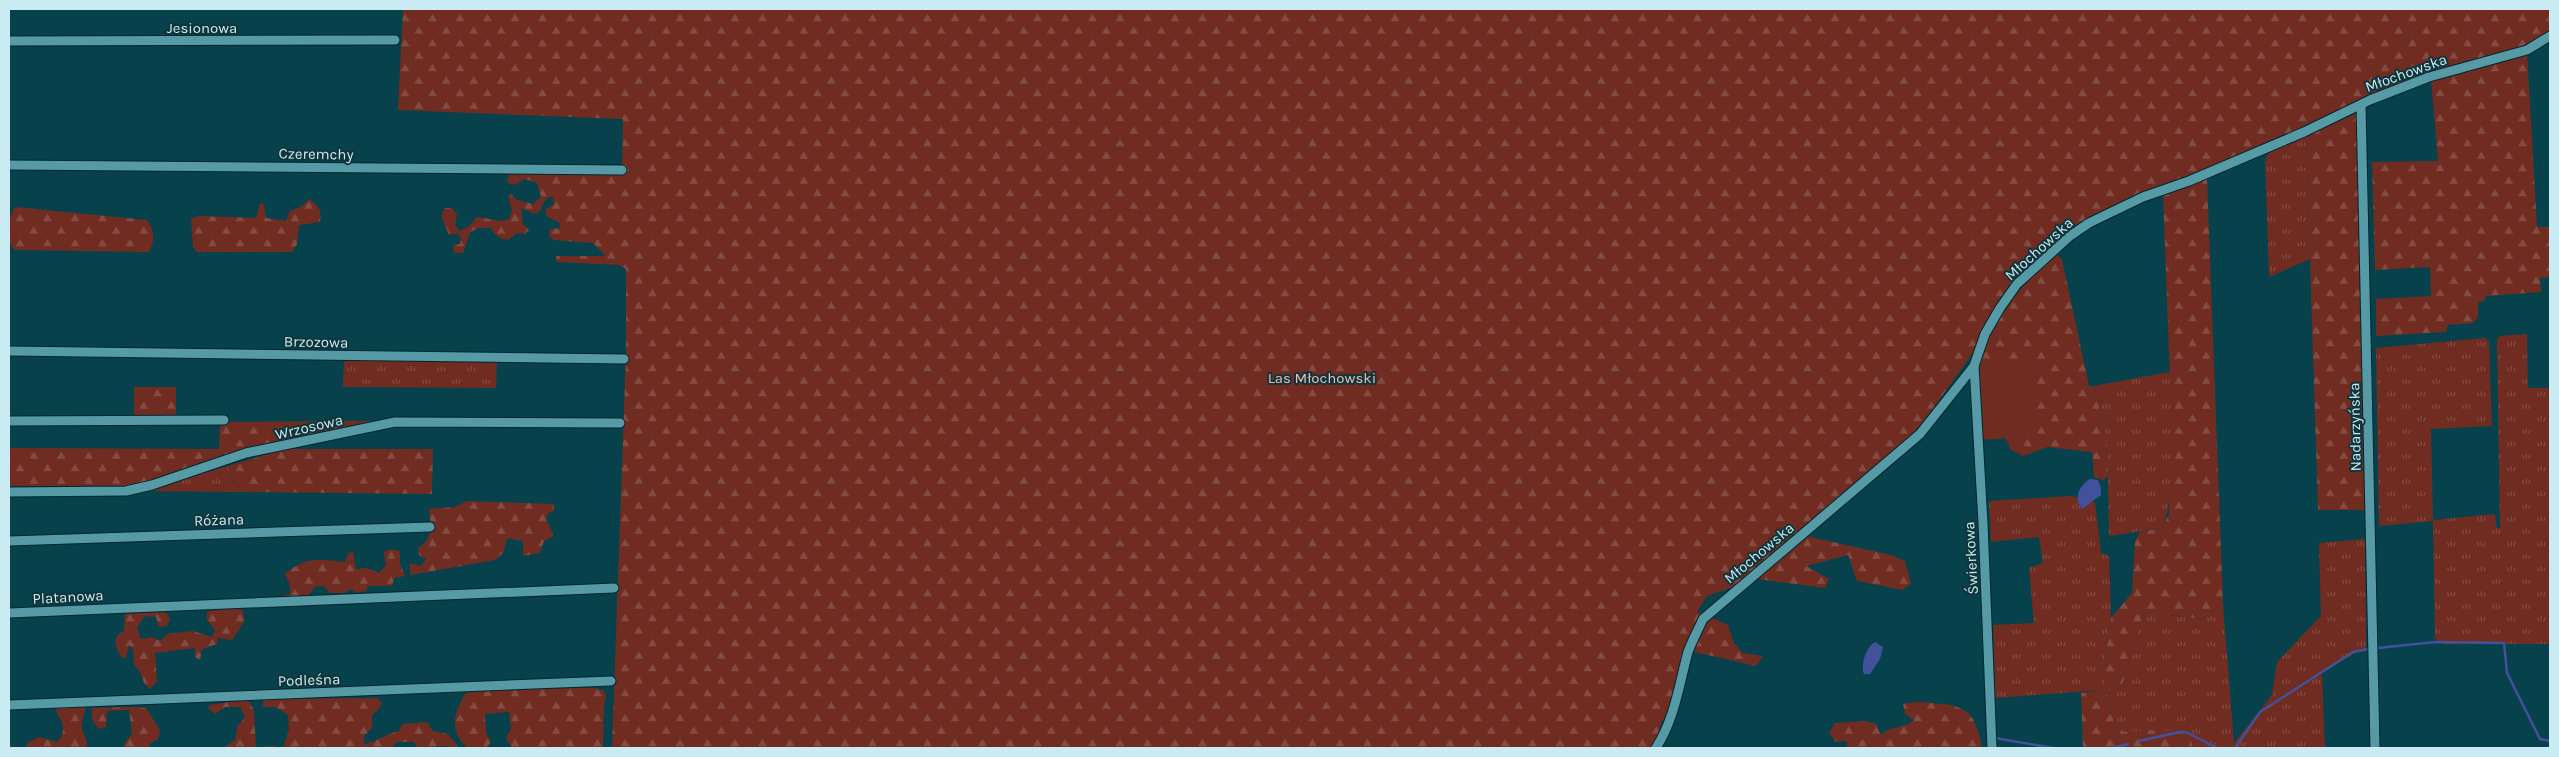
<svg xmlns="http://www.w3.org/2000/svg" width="2559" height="757" font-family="Karla,sans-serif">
<defs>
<pattern id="grass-tufts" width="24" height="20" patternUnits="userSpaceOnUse" patternTransform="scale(1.25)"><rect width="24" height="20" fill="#702c21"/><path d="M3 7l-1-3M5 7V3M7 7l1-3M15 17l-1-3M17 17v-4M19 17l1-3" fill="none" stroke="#834b42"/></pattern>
<pattern id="forest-firs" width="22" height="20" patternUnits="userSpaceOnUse" patternTransform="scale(1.25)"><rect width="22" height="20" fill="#702c21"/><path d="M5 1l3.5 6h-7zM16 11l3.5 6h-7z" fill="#834b42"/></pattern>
</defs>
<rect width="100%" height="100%" fill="#07414b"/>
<g fill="url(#grass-tufts)">
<polygon points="2306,135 2310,259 2269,277 2265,159 2271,150"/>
<polygon points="2527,334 2528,388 2550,388 2550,644 2445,644 2435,639 2433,521 2379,526 2376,348 2485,338 2489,342 2492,426 2431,429 2433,520 2495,514 2497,528 2500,528 2497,340 2500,336"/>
<polygon points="344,361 497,361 496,388 343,387"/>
<path d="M2170,372C2171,411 2178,494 2162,528L2109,536L2107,438L2099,420V407L2094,386Z"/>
<polygon points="228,466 230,477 243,492 143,491"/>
<polygon points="2071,496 2095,502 2101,553 2109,556 2111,618 2103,675 2115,692 2122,686 2144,612 2202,619 2223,606 2234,743 2272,695 2277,662 2321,616 2319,543 2365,539 2366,651 2355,653 2322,673 2325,748 2193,748 2189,732 2150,730 2124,733 2114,723 2108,696 2101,690 1995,698 1993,625 2034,623 2029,568 2043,563 2039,537 1991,542 1989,501"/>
</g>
<g fill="url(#forest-firs)">
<path d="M403,9H2550V32L2530,45L2357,104L2104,214L2016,281L1977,347L1930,413L1920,434L1801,535L1891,555L1905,561L1911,583L1903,590L1857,581L1848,555L1806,566L1829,579L1825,588L1757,579L1707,596L1697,611L1728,625L1734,643L1743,653L1763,656L1756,666L1686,650L1675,706L1661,722L1656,748H612L626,354V269L619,265L556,262V256H606L593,243L553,240L549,235L550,229L561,228L559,222L546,216V209L554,204L553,197H548L542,205L541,210L535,214L521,208L523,224L529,230L525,234L517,233L508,240C500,239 495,236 491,228H479L470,232L463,253H454L453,245L460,244L461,238L457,233L449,235L441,216L445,208H452L457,214L455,225L460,231L468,227L477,217L501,221L509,219L512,211L508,195L511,194L517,200L533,204L541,197L537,183L525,179L515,185L508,183L507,179L510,174L619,175L622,170L623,119L398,110Z"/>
<polygon points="2527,52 2537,227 2550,227 2550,277 2540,278 2541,292 2485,296 2485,300 2478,303 2478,317 2473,323 2448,325 2446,332 2376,336 2376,299 2431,296 2430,267 2375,270 2372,162 2438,161 2431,79"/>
<polygon points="2357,113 2365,342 2365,510 2318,510 2306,135"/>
<polygon points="2207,177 2223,606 2202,619 2144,612 2122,686 2116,692 2108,689 2103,675 2111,618 2132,593 2135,541 2140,532 2162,528 2169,514 2172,433 2163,195"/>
<path d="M309,199C319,206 322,210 320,222L299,225L297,244L292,252H197L193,247L191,219L199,216L256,218L260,203L264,204L266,218L286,221L290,211L302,206Z"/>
<path d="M15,207L147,220C155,232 155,239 149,252L14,250C5,238 7,220 15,207Z"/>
<path d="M2057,255L2062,259L2089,386H2094L2099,407V420L2107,438L2108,476L2103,480L2094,477L2092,452L2047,447L2023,456L2011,450L1974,366C1992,327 2007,299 2039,270C2045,265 2050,258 2057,255Z"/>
<rect x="134" y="387" width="42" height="30"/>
<polygon points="371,421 367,424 125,487 9,486 9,448 219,449 220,425 223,422"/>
<polygon points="285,449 433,449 432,494 243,492 230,476 228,466"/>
<path d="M467,501L554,504V511L548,513L546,519L554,536L544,541L540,553L523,556V541L507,538L503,553L495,560L410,575V563L421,566L426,559L419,555L418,548C433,540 431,525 429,509L455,507Z"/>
<path d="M391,549L400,551V564L405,576L394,578L392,586H368L366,591L357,593L350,589L345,593H330L323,586L315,587L308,596L275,597L290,594V585L285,574C306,556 319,559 345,562L348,554L353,551L356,569L367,568L379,573L386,565L384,552Z"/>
<path d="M227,607L243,610L244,622L232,640L218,638L217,644L202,649L200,660L195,657V648L155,653L157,681L150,689L144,683L140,672L134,665L133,650L129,645L126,658H122C115,646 111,638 124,631L125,612L165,610L170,619L167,626L159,627L156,617L145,616L137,628L141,639L152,637L161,641L167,634L193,631L212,637L215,630L207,620V612Z"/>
<path d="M554,686L594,688L604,691L606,696L604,704L603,748H512L506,738L511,729L509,712L485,714L486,732L491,742L486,748H468C449,732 453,713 466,693C479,691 493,688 506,688C524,687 537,690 554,686Z"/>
<polygon points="2101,690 2108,696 2114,723 2124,732 2150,730 2189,732 2193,748 2083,748 2081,693"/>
<path d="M377,698L382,702L379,709L372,715V728L364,736V744C377,742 385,734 399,731L403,724L427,722L433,731L448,734L459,748L444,746L418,748L414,742H397L391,748H283L289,729L288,715L275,707H263V699Z"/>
<polygon points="236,701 249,701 254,711 256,747 274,746 277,748 223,748 235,740 237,727 245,717 240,707 225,707 215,714 208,708 210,705"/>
<path d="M1917,702C1957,705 1975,702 1982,748H1847V741L1836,742L1829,733L1835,723L1865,721L1876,724L1881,735C1891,725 1904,729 1914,720L1905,714L1903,704Z"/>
<path d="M84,703C88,712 80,719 82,728C83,735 88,740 87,748H26L27,743L39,737L58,742C71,723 55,719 55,704Z"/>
<polygon points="132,707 146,708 160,730 158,739 149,744 151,748 122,748 132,733 129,710 107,711 106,727 99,729 92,720 92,708"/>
</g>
<polygon fill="#702c21" points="2031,362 2036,437 1978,440 1974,366"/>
<g fill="#41529b">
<path d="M2090,479L2098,480L2101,488V495L2082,509C2073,498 2079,486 2090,479Z"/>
<path d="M1875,642L1883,647L1880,659L1870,674H1864C1860,665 1866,647 1875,642Z"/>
</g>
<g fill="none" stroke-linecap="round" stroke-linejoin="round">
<g stroke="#41529b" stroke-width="2.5">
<polyline points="2378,648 2435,642 2504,643 2507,673 2540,739 2550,741"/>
<polyline points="1995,738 2053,748"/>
<polyline points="2139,741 2180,732 2186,732 2217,748"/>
<polyline points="2113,748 2128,744"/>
<polyline points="2235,748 2260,712 2353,652 2368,649"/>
</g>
<g stroke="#00262d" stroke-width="11">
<g id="street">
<polyline points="9,41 395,40"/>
<polyline points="2361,105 2375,748"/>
<polyline points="9,165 622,170"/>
<polyline points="9,351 624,359"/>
<polyline points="1974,366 1983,523 1992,748"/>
<polyline points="9,421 224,420"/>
<polyline points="9,492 126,491 152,485 246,453 395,422 620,423"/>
<polyline points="9,541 430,527"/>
<polyline points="9,613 614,588"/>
<polyline points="9,705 611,681"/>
<path d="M1656,748C1675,718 1679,685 1688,652C1692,641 1698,630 1703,619L1920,434L1974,366L1985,334L2000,308L2017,284L2070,236L2089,223L2143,197L2189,181L2304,132L2370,100L2429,77L2527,50L2550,36"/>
</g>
</g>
<use href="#street" stroke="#569aa6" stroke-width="9"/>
</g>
<g text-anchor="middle" stroke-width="4" stroke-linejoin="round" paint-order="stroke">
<g font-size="15" fill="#caebf1" stroke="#10353c">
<text x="202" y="33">Jesionowa</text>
<text transform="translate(2406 73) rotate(-20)" y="5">Młochowska</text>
<text transform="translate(316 154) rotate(1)" y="5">Czeremchy</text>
<text transform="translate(2039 249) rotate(-42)" y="5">Młochowska</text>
<text transform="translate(316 342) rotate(1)" y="5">Brzozowa</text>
<text transform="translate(309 427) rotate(-13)" y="5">Wrzosowa</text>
<text transform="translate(2355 427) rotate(-91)" y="5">Nadarzyńska</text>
<text transform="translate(219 520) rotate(-2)" y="5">Różana</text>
<text transform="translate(1759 553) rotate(-40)" y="5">Młochowska</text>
<text transform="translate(1971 558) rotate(-93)" y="5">Świerkowa</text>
<text transform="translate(68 597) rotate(-3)" y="5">Platanowa</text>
<text transform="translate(309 680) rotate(-2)" y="5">Podleśna</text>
</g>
<g font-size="15" fill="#f1bfb5" stroke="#10353c">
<text x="1322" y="383">Las Młochowski</text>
</g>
</g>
<rect width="2559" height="757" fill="none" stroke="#caebf1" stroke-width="20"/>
</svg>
